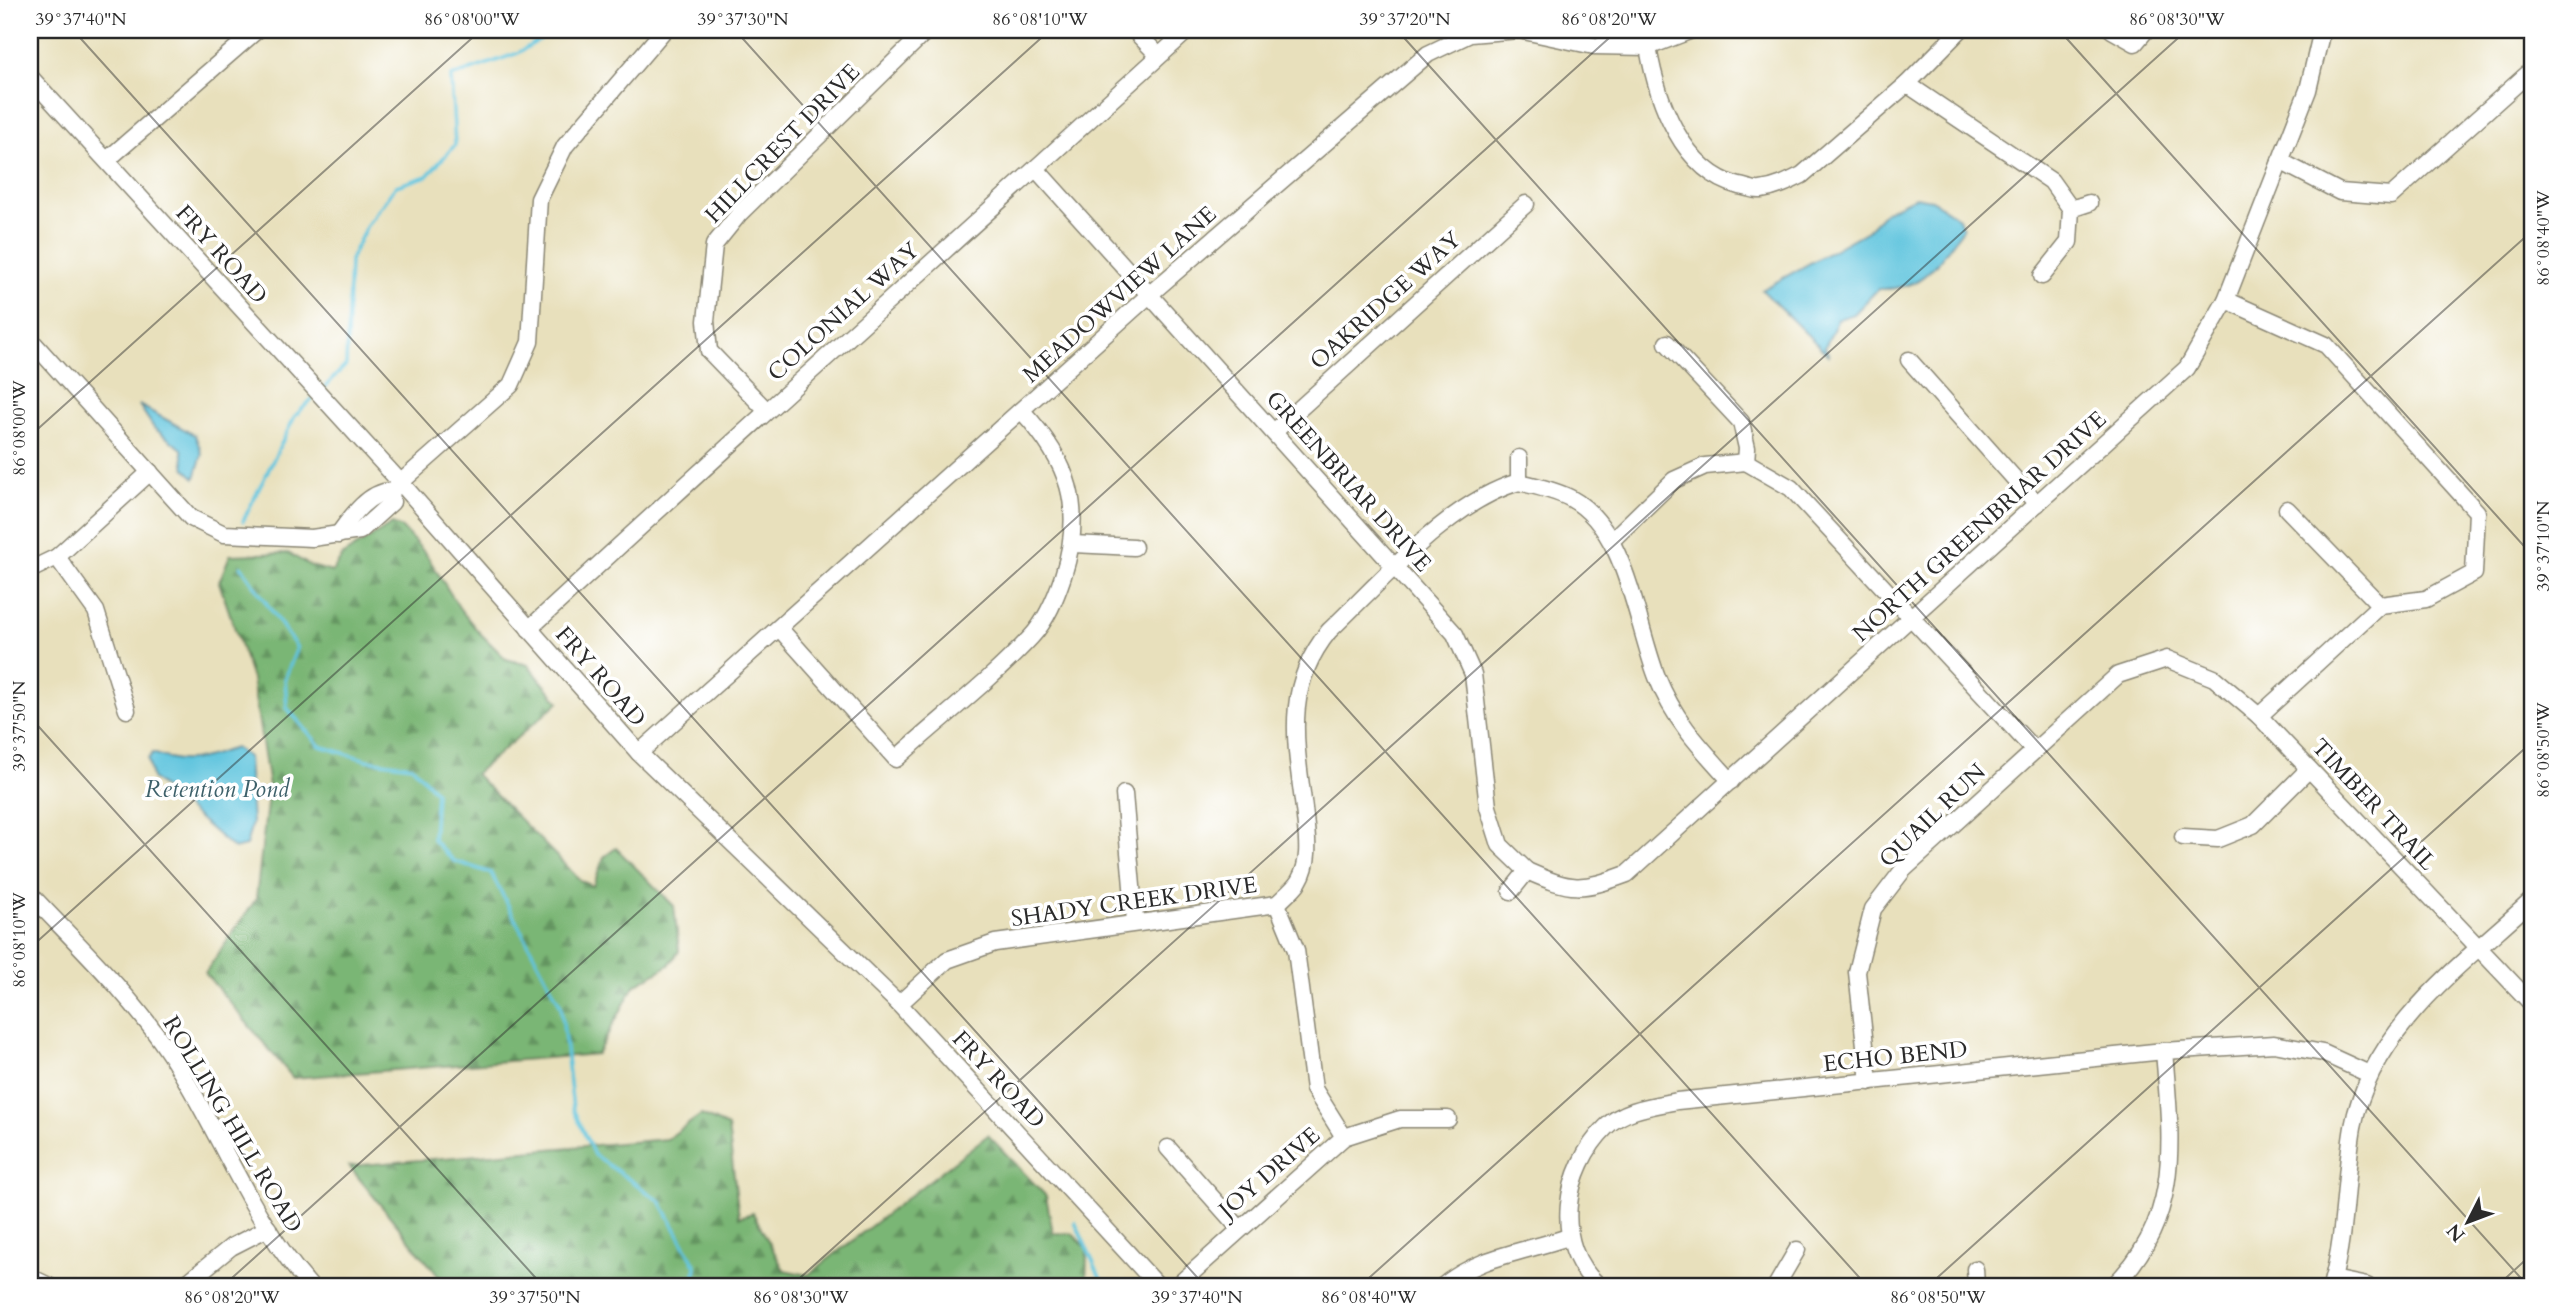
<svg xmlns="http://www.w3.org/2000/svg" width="2562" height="1316" font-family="Cardo,serif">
<defs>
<pattern id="forest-firs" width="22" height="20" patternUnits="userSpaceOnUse" patternTransform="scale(1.75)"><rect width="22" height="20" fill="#7ab675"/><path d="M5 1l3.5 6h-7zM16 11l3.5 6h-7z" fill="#649460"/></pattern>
</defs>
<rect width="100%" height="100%" fill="#fff"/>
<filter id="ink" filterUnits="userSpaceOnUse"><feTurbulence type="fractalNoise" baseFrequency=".0143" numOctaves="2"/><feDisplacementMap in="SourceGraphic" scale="14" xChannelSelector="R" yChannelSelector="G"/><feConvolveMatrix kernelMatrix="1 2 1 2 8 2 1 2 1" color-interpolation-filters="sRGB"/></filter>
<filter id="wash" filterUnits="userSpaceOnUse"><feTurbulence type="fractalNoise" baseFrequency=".00686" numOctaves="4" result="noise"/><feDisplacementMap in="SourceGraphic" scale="28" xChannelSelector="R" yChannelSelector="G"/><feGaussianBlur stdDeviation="1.57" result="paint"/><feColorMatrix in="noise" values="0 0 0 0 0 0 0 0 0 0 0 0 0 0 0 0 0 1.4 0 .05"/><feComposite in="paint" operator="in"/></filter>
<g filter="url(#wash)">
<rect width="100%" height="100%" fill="#e8e0bc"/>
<g fill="url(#forest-firs)" stroke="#527050" stroke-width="2">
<polygon points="392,524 402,528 426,554 460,609 477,630 506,659 528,665 559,702 475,774 581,881 593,886 604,857 616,848 674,906 679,951 669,965 634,986 597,1054 293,1078 205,973 256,899 269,786 252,679 219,582 230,555 288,553 311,566 332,572 343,555"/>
<polygon points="701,1115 728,1127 739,1217 753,1213 784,1270 808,1275 988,1135 1046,1196 1053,1233 1073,1234 1087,1249 1086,1286 451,1286 444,1283 349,1166 667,1139"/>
</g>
<g fill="#61c5de" stroke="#467884" stroke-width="2">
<path d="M1915,197L1932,200L1959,218L1963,229C1937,262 1925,291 1878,289L1854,314L1838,319L1825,347L1829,356L1762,290L1867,231L1886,211Z"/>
<polygon points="139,405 195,435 202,454 195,478 185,469 182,449 154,428"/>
<path d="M235,748L248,757L252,823L246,846L234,849L152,778L148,759L153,753C187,767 202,758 235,748Z"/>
</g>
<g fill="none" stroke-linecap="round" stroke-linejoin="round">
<g stroke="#61c5de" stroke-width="3.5">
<polyline points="323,389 346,365 350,260 367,225 396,186 427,176 455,145 451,77 518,53 544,37 546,30"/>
<polyline points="243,521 295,416 315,396"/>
<polyline points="241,566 297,648 285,678 287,708 320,746 367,760 412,766 436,792 433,840 454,861 491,873 561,1006 573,1109 594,1155 660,1201 696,1266 694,1286"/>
<polyline points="1075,1222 1104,1286"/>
</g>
</g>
</g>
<g filter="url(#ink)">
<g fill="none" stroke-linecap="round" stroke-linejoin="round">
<g stroke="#8a8674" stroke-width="19">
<g id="minor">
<polyline points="1134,30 1159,56"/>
<polyline points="2112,30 2135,43 2146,30"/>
<path d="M1648,47C1657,100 1682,171 1739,186C1746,187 1754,191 1761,190C1776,188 1788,182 1802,175L1907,84L1960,30"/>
<polyline points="30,77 401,483 639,753 899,1004 1158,1286"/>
<polyline points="1907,84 2051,181 2071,209"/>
<polyline points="107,160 257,30"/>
<polyline points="2280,161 2340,192 2391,196 2532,70"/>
<polyline points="1037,170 1455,634 1473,674 1488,807 1500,845 1527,871"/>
<polyline points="2042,276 2069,242 2071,209 2089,203"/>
<polyline points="2226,300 2326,345 2477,512 2474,573 2426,599 2380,605 2259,716"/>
<polyline points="30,339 191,518 224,534 312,538 360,531 392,502 391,491"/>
<polyline points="1667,343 1741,422 1747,448 1746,462"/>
<polyline points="1909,360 2037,504"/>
<polyline points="766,410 709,351 706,321 714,245 739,214 927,30"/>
<polyline points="1275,431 1526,204"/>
<path d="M1519,458V482C1536,486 1554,490 1570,498C1627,528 1635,621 1657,677C1674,720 1700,747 1731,781"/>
<polyline points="1746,462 1791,488 2034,750"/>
<polyline points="2287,509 2380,605"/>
<path d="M338,535C351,517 368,492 391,491L511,385L530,342L539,199L565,146L664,30"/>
<polyline points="1612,540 1674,480 1705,466 1746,462"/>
<polyline points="1073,544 1134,547"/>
<polyline points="57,557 96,611 127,710"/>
<polyline points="30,570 57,557 150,472"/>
<path d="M529,629C747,427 969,230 1188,30"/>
<path d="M780,629L896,759C940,719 990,681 1031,637C1047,620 1056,597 1063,576C1085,507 1069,462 1022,411"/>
<polyline points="639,753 1157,288 1428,54 1470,34 1519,30 1594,46 1648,47 1692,30"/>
<polyline points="1124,794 1135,921"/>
<polyline points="2183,837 2218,839 2253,825 2309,769"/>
<path d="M1511,891L1527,871C1572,891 1581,891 1627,874L2187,368L2226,300L2308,90L2322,30"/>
<path d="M30,894C78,945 131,995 170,1054C219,1129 250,1219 310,1286"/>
<polyline points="1277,904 1296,950 1314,1089 1344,1137"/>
<path d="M899,1004L947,960L995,943L1277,904C1284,897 1294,889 1299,881C1311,861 1307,838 1305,817C1297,748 1281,690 1329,631C1381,582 1450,501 1519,482"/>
<polyline points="1869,1082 1857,972 1873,909 1903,870 2118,675 2167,659 2214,678 2259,716 2532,1004"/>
<polyline points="1168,1148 1239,1228"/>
<polyline points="1975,1269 1976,1286"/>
<polyline points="30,1277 49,1286"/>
<polyline points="2333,1279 2367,1286"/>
<polyline points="183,1286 231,1247 268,1228"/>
<polyline points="1177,1286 1344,1137 1400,1119 1448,1119"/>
<path d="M1443,1286C1479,1256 1525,1252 1568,1237"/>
<path d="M1599,1286C1551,1245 1564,1168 1606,1127C1624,1109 1653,1106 1677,1101L2164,1051L2274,1044L2323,1053L2369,1074"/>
<polyline points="1776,1286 1797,1250"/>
<path d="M2113,1286C2183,1219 2171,1139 2164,1051"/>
<path d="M2331,1286C2346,1235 2344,1179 2353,1127C2371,1029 2463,964 2532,900"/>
</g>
</g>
<use href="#minor" stroke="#fff" stroke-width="16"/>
</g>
</g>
<path fill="none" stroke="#2b2b2b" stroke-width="2" stroke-opacity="0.45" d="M73,30L1205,1286M735,30L1867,1286M1397,30L2528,1286M2059,30L2532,555M30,436L481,30M30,717L543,1286M30,948L1050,30M223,1286L1618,30M791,1286L2187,30M1360,1286L2532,231M1928,1286L2532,742M2497,1286L2532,1254"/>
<g text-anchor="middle" stroke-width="7" stroke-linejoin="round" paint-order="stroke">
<g font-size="23" fill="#2b2b2b" stroke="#fff">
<text transform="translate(782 143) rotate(-46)" y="8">HILLCREST DRIVE</text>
<text transform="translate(222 254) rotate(48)" y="8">FRY ROAD</text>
<text transform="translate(1119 294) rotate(-42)" y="8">MEADOWVIEW LANE</text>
<text transform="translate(1385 300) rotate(-42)" y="8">OAKRIDGE WAY</text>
<text transform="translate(843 311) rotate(-42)" y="8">COLONIAL WAY</text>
<text transform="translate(1349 481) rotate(48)" y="8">GREENBRIAR DRIVE</text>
<text transform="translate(1979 526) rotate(-42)" y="8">NORTH GREENBRIAR DRIVE</text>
<text transform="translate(601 676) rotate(49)" y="8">FRY ROAD</text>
<text transform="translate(2374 804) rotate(47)" y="8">TIMBER TRAIL</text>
<text transform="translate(1932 815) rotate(-44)" y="8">QUAIL RUN</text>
<text transform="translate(1134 901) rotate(-8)" y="8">SHADY CREEK DRIVE</text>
<text transform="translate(1895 1056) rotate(-6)" y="8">ECHO BEND</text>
<text transform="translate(999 1079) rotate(47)" y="8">FRY ROAD</text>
<text transform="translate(233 1124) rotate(59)" y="8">ROLLING HILL ROAD</text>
<text transform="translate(1269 1172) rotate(-41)" y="8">JOY DRIVE</text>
</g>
<g font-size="24" font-style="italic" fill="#3e616a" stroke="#fff">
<text x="217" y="797">Retention Pond</text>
</g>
</g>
<rect width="2562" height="1316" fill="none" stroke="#fff" stroke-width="77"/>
<g transform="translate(2468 1222) rotate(228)" stroke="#ffffff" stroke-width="5" paint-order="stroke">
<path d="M0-5L12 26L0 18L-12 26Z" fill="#2b2b2b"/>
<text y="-10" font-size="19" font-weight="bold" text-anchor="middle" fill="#2b2b2b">N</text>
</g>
<rect x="38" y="38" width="2486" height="1240" fill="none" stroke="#2b2b2b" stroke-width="2.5"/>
<g font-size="18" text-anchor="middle" fill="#2b2b2b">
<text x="81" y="25">39°37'40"N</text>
<text x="472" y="25">86°08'00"W</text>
<text x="743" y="25">39°37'30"N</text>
<text x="1040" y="25">86°08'10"W</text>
<text x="1405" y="25">39°37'20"N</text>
<text x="1609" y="25">86°08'20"W</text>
<text x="2177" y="25">86°08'30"W</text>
<text transform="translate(2543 238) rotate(-90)" y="6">86°08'40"W</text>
<text transform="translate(19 428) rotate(-90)" y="6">86°08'00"W</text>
<text transform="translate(2543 546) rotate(-90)" y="6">39°37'10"N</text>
<text transform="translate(19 726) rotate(-90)" y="6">39°37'50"N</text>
<text transform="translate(2543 750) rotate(-90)" y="6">86°08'50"W</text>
<text transform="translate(19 940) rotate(-90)" y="6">86°08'10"W</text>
<text x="232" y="1303">86°08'20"W</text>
<text x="535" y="1303">39°37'50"N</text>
<text x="801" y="1303">86°08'30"W</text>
<text x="1197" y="1303">39°37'40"N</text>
<text x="1369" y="1303">86°08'40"W</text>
<text x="1938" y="1303">86°08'50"W</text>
</g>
</svg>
